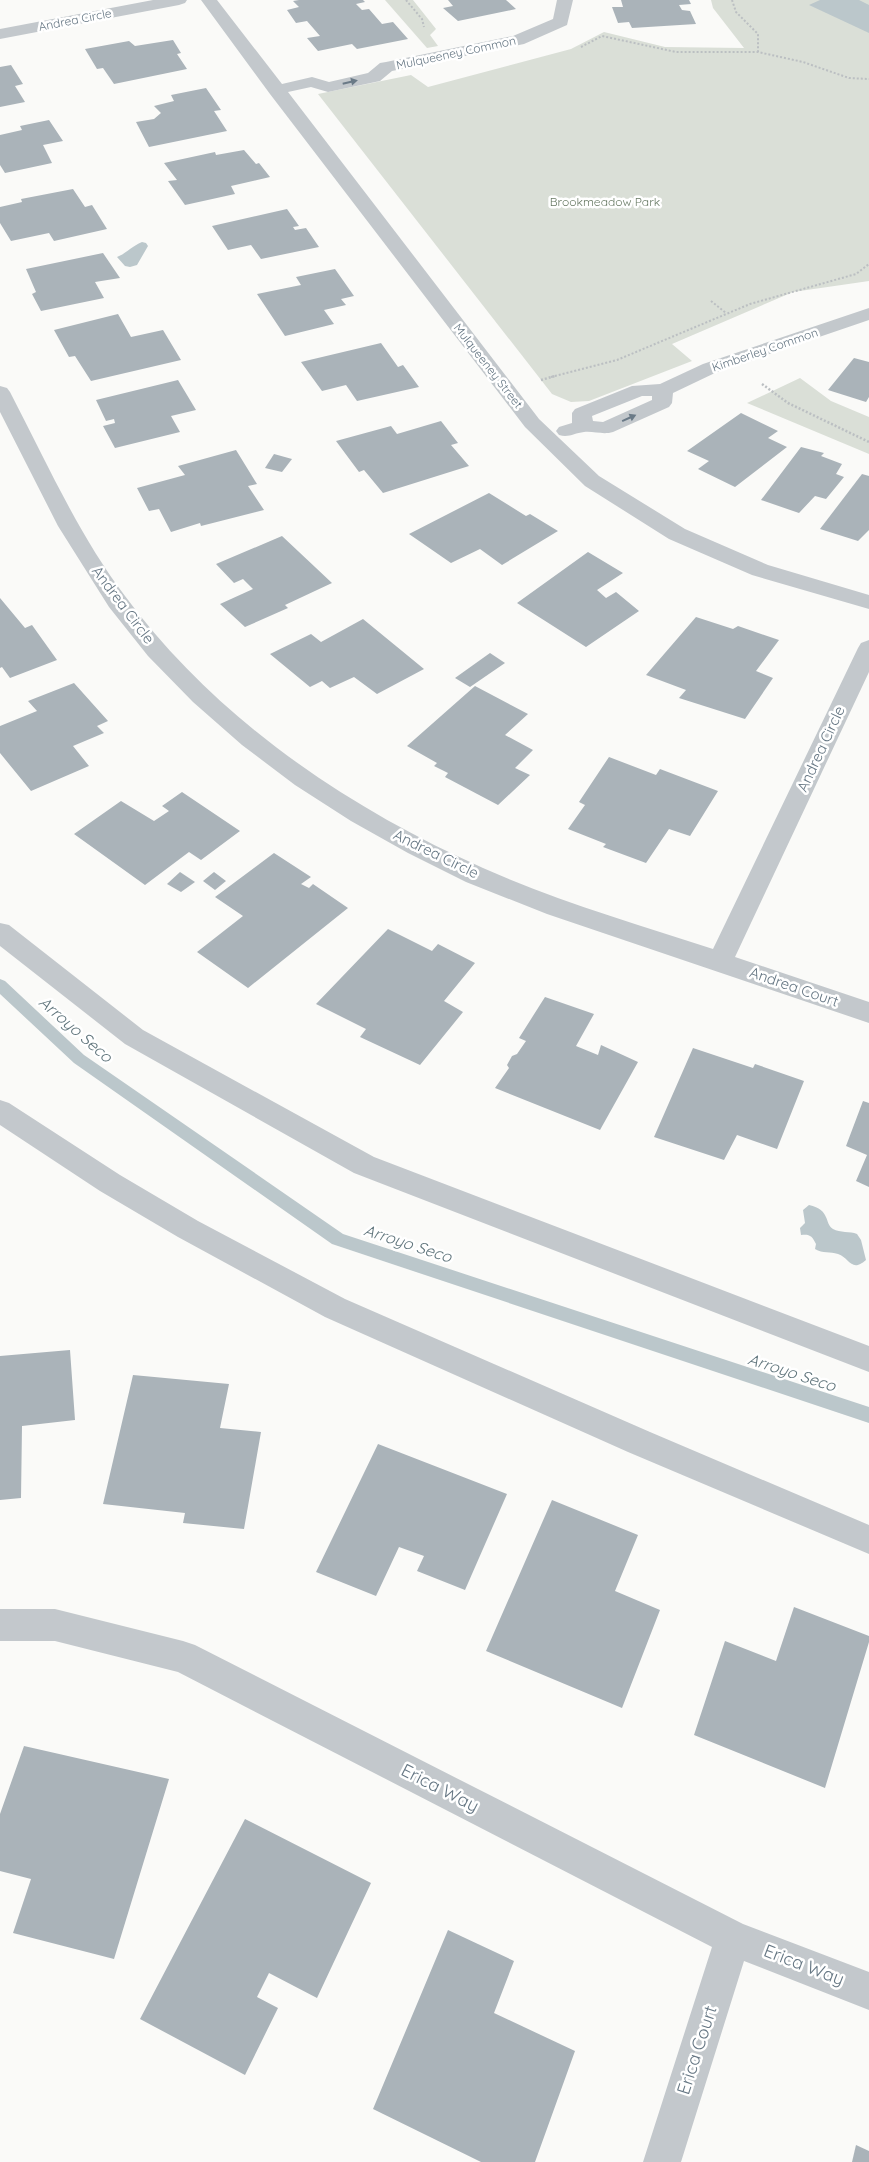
<svg xmlns="http://www.w3.org/2000/svg" width="869" height="2162" font-family="Quicksand,sans-serif">
<rect width="100%" height="100%" fill="#fafaf8"/>
<g fill="#dadfd7">
<polygon points="385,0 413,0 436,29 430,35 438,46 427,48"/>
<polygon points="711,0 869,0 869,281 793,292 672,344 692,361 589,401 571,402 552,394 318,94 411,75 428,87 571,49 604,32 665,47 744,48 713,8"/>
<polygon points="800,378 831,401 869,417 869,454 747,403"/>
</g>
<g fill="#bbc7cb">
<polygon points="820,0 859,0 869,5 869,33 809,5"/>
<path d="M142,242L146,243L148,246L137,265L130,267L125,266L117,257C127,253 132,246 142,242Z"/>
<path d="M809,1205C831,1210 824,1223 833,1229C840,1233 850,1231 857,1234L861,1240L866,1260C851,1273 850,1258 838,1254C830,1251 823,1254 815,1249L816,1244C812,1236 810,1234 801,1235L800,1228L805,1223L803,1210Z"/>
</g>
<g fill="none" stroke-linecap="round" stroke-linejoin="round">
<polygon fill="#bbc7cb" fill-rule="evenodd" points="0,979 5,981 84,1055 343,1234 869,1407 869,1423 332,1244 74,1063 0,994"/>
</g>
<g fill="#aab3b9">
<polygon points="299,0 363,0 365,2 356,4 362,10 369,9 382,24 393,22 408,39 357,49 352,44 318,51 307,38 320,36 307,21 296,23 287,10 299,7 293,1"/>
<polygon points="448,0 506,0 516,9 458,21 443,8 453,6"/>
<polygon points="621,0 689,0 691,4 679,5 682,10 690,11 696,24 632,28 629,22 618,23 612,7 623,7"/>
<polygon points="173,40 181,53 177,54 187,69 114,84 103,68 97,69 85,49 129,41 135,46"/>
<polygon points="11,65 23,84 15,86 25,102 0,107 0,67"/>
<polygon points="206,88 221,110 214,111 227,131 149,147 136,122 154,119 161,113 154,106 174,101 171,95"/>
<polygon points="49,120 63,141 43,145 52,163 5,173 0,165 0,135 22,130 20,126"/>
<polygon points="244,150 256,164 259,163 270,177 231,186 235,194 185,205 168,181 177,180 164,163 215,152 216,155"/>
<polygon points="73,189 85,207 92,205 107,229 54,241 49,233 11,241 0,223 0,207 22,202 21,199"/>
<polygon points="287,209 299,226 293,227 295,230 306,228 319,247 261,259 251,245 228,250 212,226"/>
<polygon points="103,253 120,278 95,282 104,298 41,311 32,294 36,292 26,269"/>
<polygon points="335,269 354,296 341,299 346,305 324,310 334,324 285,336 257,294 301,285 296,277"/>
<polygon points="118,314 131,337 163,330 181,360 91,381 75,356 69,357 54,330"/>
<polygon points="381,343 398,367 403,365 419,387 357,401 346,385 322,391 301,362"/>
<polygon points="854,358 869,362 869,397 866,402 828,390"/>
<polygon points="178,380 196,410 171,416 180,432 115,448 103,426 115,423 114,419 106,421 96,400"/>
<polygon points="741,413 778,431 768,438 787,447 735,487 698,469 709,461 687,451"/>
<polygon points="441,421 458,443 451,445 469,466 383,493 364,470 359,472 336,441 391,426 397,434"/>
<polygon points="801,447 824,453 821,456 842,464 836,474 844,477 826,499 815,496 799,513 761,500"/>
<polygon points="236,450 257,484 248,486 264,510 201,526 200,523 171,532 159,509 149,511 137,488 185,475 178,466"/>
<polygon points="274,454 292,459 282,472 265,468"/>
<polygon points="862,474 869,476 869,530 858,541 820,529"/>
<polygon points="489,493 526,516 530,514 558,531 502,565 480,549 451,563 409,534"/>
<polygon points="282,536 332,583 285,605 288,608 245,627 220,604 253,589 243,579 234,583 216,564"/>
<polygon points="588,552 623,573 597,590 606,598 616,592 639,611 586,647 517,603"/>
<polygon points="0,598 25,628 32,625 57,660 10,678 2,667 0,668"/>
<polygon points="696,617 733,629 738,626 779,640 756,671 773,678 745,719 679,698 686,690 646,675"/>
<polygon points="363,619 424,669 377,694 354,677 330,688 322,681 310,687 270,654 311,634 321,642"/>
<polygon points="490,653 505,663 470,687 455,678"/>
<polygon points="74,683 108,721 97,726 104,733 73,746 89,766 31,791 0,753 0,726 37,711 28,701"/>
<polygon points="475,686 528,714 505,735 533,750 515,768 530,775 498,805 445,777 448,773 434,766 437,763 407,746"/>
<polygon points="609,757 656,775 660,769 718,791 690,836 669,829 646,863 603,847 606,844 568,829 585,805 579,802"/>
<polygon points="182,792 240,831 201,860 189,852 145,885 74,834 121,801 154,821 169,811 162,806"/>
<polygon points="274,853 311,877 301,884 309,888 313,884 348,908 248,988 197,952 243,916 215,897"/>
<polygon points="180,872 195,882 181,892 167,884"/>
<polygon points="214,872 226,881 215,890 203,881"/>
<polygon points="388,929 432,951 438,944 475,963 444,1001 463,1012 420,1065 360,1037 366,1029 316,1004"/>
<polygon points="545,997 594,1014 576,1046 598,1055 601,1045 638,1062 600,1130 495,1088 509,1068 507,1065 512,1056 517,1054 526,1041 519,1038"/>
<polygon points="693,1048 753,1068 755,1064 804,1081 777,1149 737,1135 724,1160 654,1137"/>
<polygon points="863,1101 869,1103 869,1187 856,1181 867,1155 846,1146"/>
<polygon points="70,1350 75,1420 22,1426 21,1498 0,1500 0,1356"/>
<polygon points="133,1375 229,1384 220,1428 261,1432 244,1529 183,1523 185,1513 103,1504"/>
<polygon points="378,1444 507,1494 465,1590 417,1571 424,1556 399,1547 376,1596 316,1572"/>
<polygon points="552,1500 638,1535 615,1591 660,1610 622,1708 486,1651"/>
<polygon points="794,1607 869,1636 869,1642 825,1788 694,1735 725,1641 776,1661"/>
<polygon points="24,1746 169,1779 114,1959 13,1933 31,1879 0,1871 0,1814"/>
<polygon points="245,1819 371,1883 317,1998 269,1973 257,1997 278,2008 245,2075 140,2019"/>
<polygon points="448,1930 514,1961 494,2013 575,2051 535,2162 481,2162 373,2109"/>
<polygon points="856,2145 869,2151 869,2162 852,2162"/>
</g>
<g fill="none" stroke-linecap="round" stroke-linejoin="round">
<g stroke="#bbbfc2" stroke-width="2" stroke-dasharray="2 2" stroke-linecap="butt">
<polyline points="406,0 422,19 424,27"/>
<polyline points="732,0 736,12 758,34 758,52"/>
<polyline points="581,47 602,36 676,52 758,52 803,62 849,78 869,79"/>
<polyline points="711,301 726,313"/>
<polyline points="551,377 617,360 750,304 856,274 869,264"/>
</g>
<g stroke="#bbbfc2" stroke-width="2.5" stroke-dasharray="2 2" stroke-linecap="butt">
<polyline points="541,380 555,376"/>
<polyline points="762,384 788,403 869,442"/>
</g>
<g fill="#c3c8cc" fill-rule="evenodd">
<polygon points="0,923 9,925 143,1030 374,1157 869,1346 869,1372 354,1173 125,1044 0,946"/>
<polygon points="0,1100 9,1103 120,1175 198,1221 345,1299 650,1432 869,1525 869,1554 628,1452 325,1317 178,1237 100,1191 0,1125"/>
</g>
<g fill="#c3c8cc" fill-rule="evenodd">
<polygon points="153,0 187,0 185,3 179,5 0,39 0,29"/>
<polygon points="201,0 217,0 282,84 312,77 329,82 368,73 380,63 386,62 513,36 553,19 557,0 573,0 567,25 524,44 392,71 380,81 328,92 311,87 288,92 539,419 599,476 685,529 768,565 869,595 869,609 752,575 669,539 585,486 525,427 270,94"/>
<path d="M869,308V320L717,372L673,393L672,403L669,407L613,432C603,435 594,431 584,432C574,433 569,438 559,435L556,431L559,427L572,423V413L575,409L632,386L660,384L703,364ZM642,396H652V400L603,422L593,421L592,416Z"/>
<path d="M0,386L7,388L10,392C46,461 78,534 125,596C215,718 346,807 483,868C557,901 636,924 713,949L858,648L861,643L869,640V672L735,957L869,1002V1023L547,914L466,882L408,853L351,821L295,785L242,745L193,702L148,656L109,607L58,526L0,412Z"/>
<polygon points="0,1609 55,1609 183,1641 195,1645 743,1924 869,1972 869,2010 744,1961 681,2162 643,2162 712,1947 178,1672 55,1641 0,1641"/>
</g>
</g>
<defs><path id="oneway-solid" d="M-6-.8H1V-3.2L6.5 0L1 3.2V.8H-6Z" transform="scale(1.25)"/></defs>
<g fill="#6a7a87">
<use href="#oneway-solid" transform="translate(350 82) rotate(-13)"/>
<use href="#oneway-solid" transform="translate(629 418) rotate(-24)"/>
</g>
<g text-anchor="middle" stroke-width="5" stroke-linejoin="round" paint-order="stroke">
<g font-size="12" fill="#657683" stroke="#fff">
<text transform="translate(75 20) rotate(-11)" y="4">Andrea Circle</text>
<text transform="translate(456 53) rotate(-12)" y="4">Mulqueeney Common</text>
<text transform="translate(765 350) rotate(-19)" y="4">Kimberley Common</text>
<text transform="translate(488 366) rotate(52)" y="4">Mulqueeney Street</text>
</g>
<g font-size="12" fill="#687a64" stroke="#fff">
<text x="605" y="206">Brookmeadow Park</text>
</g>
<g font-size="15" fill="#657683" stroke="#fff">
<text transform="translate(123 605) rotate(53)" y="5">Andrea Circle</text>
<text transform="translate(821 749) rotate(-65)" y="5">Andrea Circle</text>
<text transform="translate(436 854) rotate(26)" y="5">Andrea Circle</text>
<text transform="translate(794 987) rotate(19)" y="5">Andrea Court</text>
</g>
<g font-size="16" font-style="italic" fill="#60757c" stroke="#fff">
<text transform="translate(76 1029) rotate(41)" y="6">Arroyo Seco</text>
<text transform="translate(408 1243) rotate(18)" y="6">Arroyo Seco</text>
<text transform="translate(792 1372) rotate(18)" y="6">Arroyo Seco</text>
</g>
<g font-size="18" fill="#657683" stroke="#fff">
<text transform="translate(440 1788) rotate(27)" y="6">Erica Way</text>
<text transform="translate(804 1965) rotate(21)" y="6">Erica Way</text>
<text transform="translate(697 2050) rotate(-72)" y="6">Erica Court</text>
</g>
</g>
</svg>
